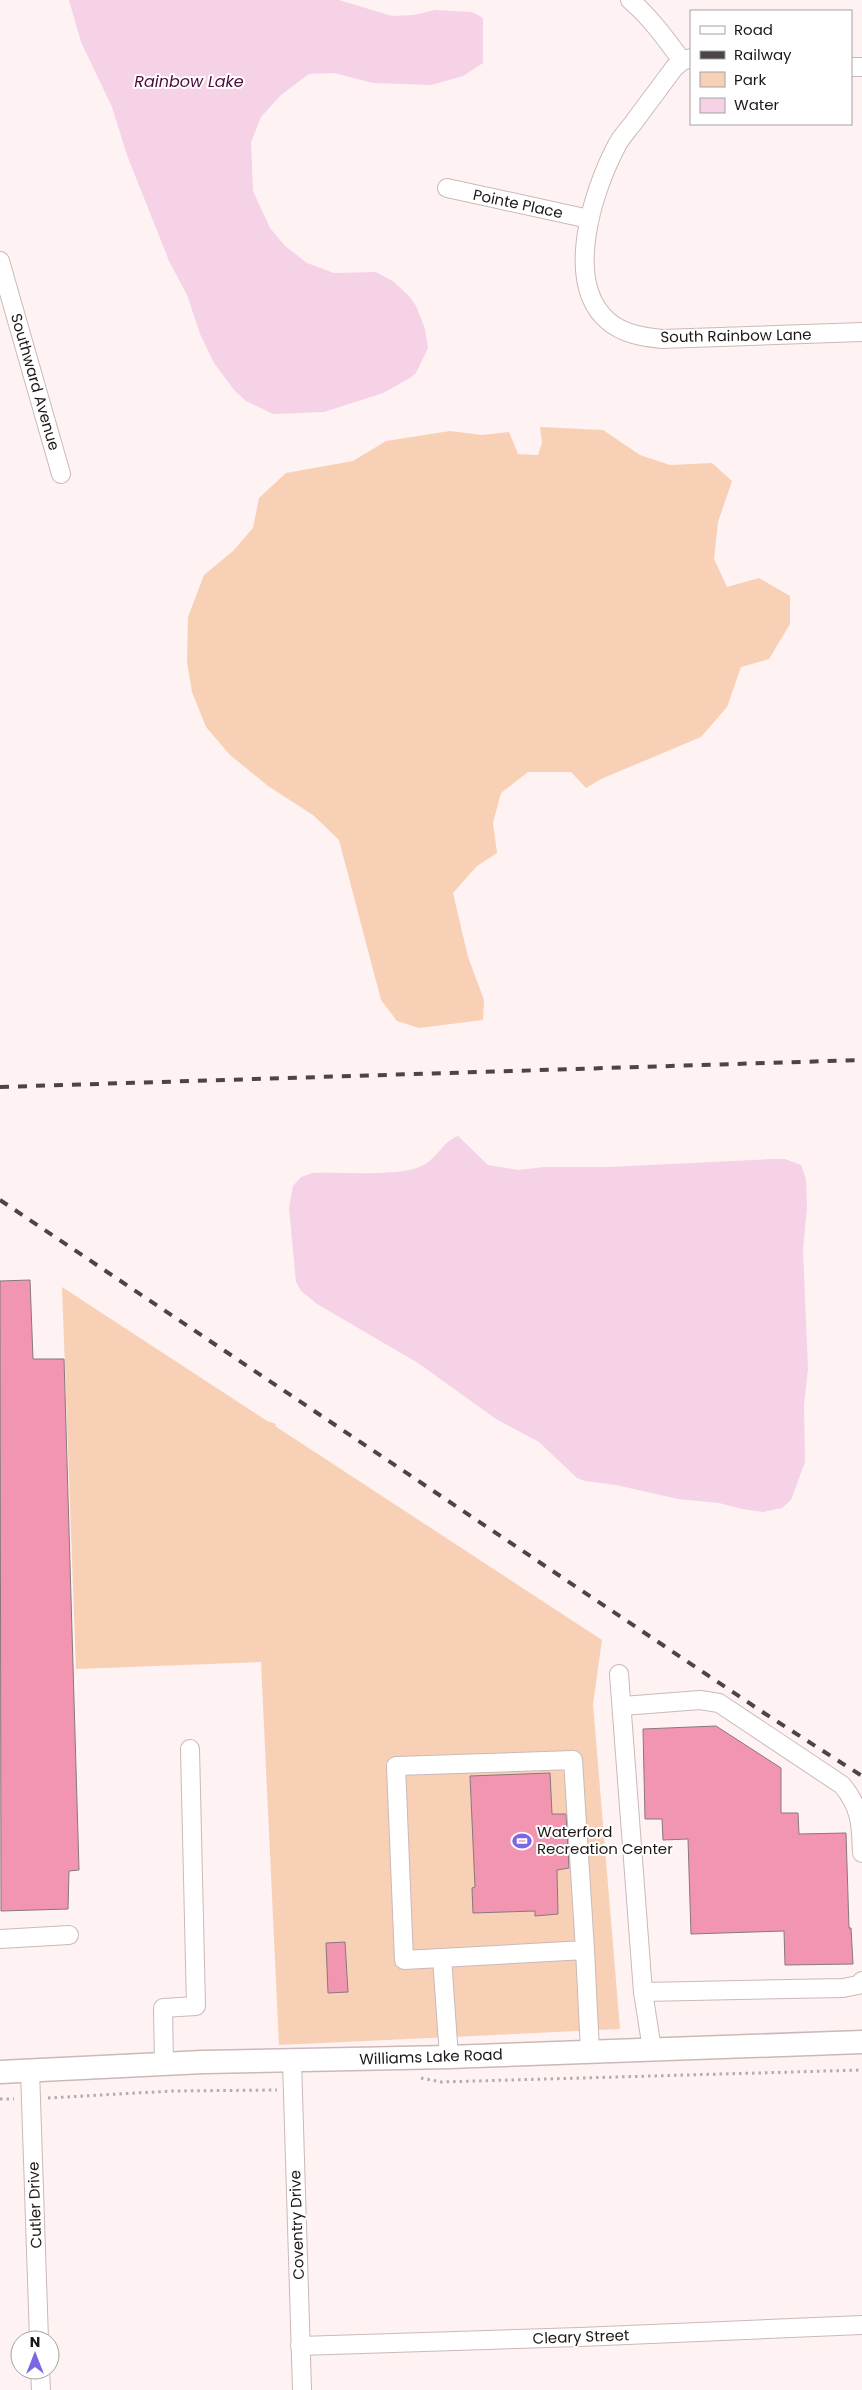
<svg xmlns="http://www.w3.org/2000/svg" width="862" height="2390" font-family="Poppins,sans-serif">
<rect width="100%" height="100%" fill="#fef2f2"/>
<g fill="#f8d0b5">
<polygon points="540,427 603,430 640,455 670,465 712,463 732,481 718,522 714,559 727,587 759,578 790,596 790,624 769,659 741,667 727,707 701,737 601,779 586,788 571,772 528,772 501,793 493,823 497,853 477,866 453,893 468,957 484,1000 483,1020 419,1028 397,1021 381,1000 339,840 313,815 268,786 230,755 206,727 192,692 187,662 188,617 204,575 233,551 253,528 259,498 286,473 353,461 386,441 450,431 482,435 509,432 518,454 538,455 542,443"/>
<polygon points="62,1287 267,1421 276,1424 275,1426 602,1640 593,1704 620,2029 279,2045 261,1662 76,1669"/>
</g>
<g fill="#f5d2e6">
<polygon points="69,0 339,0 392,16 414,15 435,10 472,12 483,18 483,63 463,76 431,85 373,83 334,73 309,74 281,95 261,117 251,142 253,191 270,228 285,246 307,263 334,273 376,272 394,282 409,296 416,306 425,329 428,348 416,373 410,378 383,393 324,412 273,414 246,401 235,391 214,363 200,334 187,295 169,261 127,155 112,107 81,42"/>
<path d="M458,1136L488,1165L518,1170L545,1167H608L774,1159H785L801,1165L806,1179L807,1207L803,1250L808,1369L804,1405L805,1462L791,1500L782,1508L763,1512L742,1509L719,1503L678,1499L616,1485L585,1481L577,1478L539,1442L496,1419L418,1363L317,1304L301,1291L296,1282L289,1208L293,1186L301,1177L313,1173C341,1172 398,1177 422,1166C437,1159 443,1141 458,1136Z"/>
</g>
<g fill="#f295b1" stroke="#88787c">
<polygon points="30,1280 33,1359 64,1359 79,1870 69,1871 68,1909 1,1911 0,1281"/>
<polygon points="716,1726 781,1768 781,1813 798,1813 799,1834 846,1833 849,1928 851,1928 853,1964 785,1965 784,1931 691,1934 688,1839 663,1840 662,1819 645,1819 643,1729"/>
<polygon points="550,1773 552,1814 566,1814 569,1868 557,1870 558,1914 535,1916 535,1911 473,1913 472,1888 475,1887 470,1776"/>
<polygon points="345,1942 348,1992 328,1993 326,1943"/>
</g>
<g fill="none" stroke-linecap="round" stroke-linejoin="round">
<g stroke="#cbb9b8" stroke-width="20">
<g id="minor">
<path d="M630,0C651,18 666,39 682,61"/>
<path d="M691,58L682,61L674,68C661,86 647,104 634,122C628,130 620,138 616,147C593,191 563,282 608,321C623,334 643,337 662,339L862,332"/>
<polyline points="851,67 862,67"/>
<polyline points="447,188 589,219"/>
<polyline points="0,261 61,474"/>
<polyline points="619,1674 643,1992 652,2049"/>
<path d="M623,1706L700,1700L719,1703L842,1785C861,1808 861,1824 862,1853"/>
<polyline points="0,1939 69,1935"/>
<polyline points="585,1950 573,1760 396,1766 404,1960 585,1950 590,2051"/>
<polyline points="442,1958 449,2057"/>
<polyline points="643,1992 843,1988 858,1985 862,1981"/>
<polyline points="292,2061 302,2390"/>
<polyline points="164,2064 163,2008 196,2006 190,1749"/>
<polyline points="30,2070 39,2340"/>
<polyline points="300,2346 580,2337 862,2325"/>
<polyline points="40,2370 41,2390"/>
</g>
</g>
<g stroke="#cbb9b8" stroke-width="25">
<polyline id="major" points="0,2072 203,2062 449,2057 862,2042"/>
</g>
<g stroke="#b6acac" stroke-width="3" stroke-dasharray="2.5 4" stroke-linecap="butt">
<polyline points="421,2078 441,2082 862,2070"/>
<polyline points="48,2098 172,2091 277,2090"/>
<polyline points="0,2099 14,2099"/>
</g>
<use href="#minor" stroke="#fff" stroke-width="18"/>
<use href="#major" stroke="#fff" stroke-width="22"/>
<g stroke="#4d4545" stroke-width="4" stroke-dasharray="9 9" stroke-linecap="butt">
<polyline points="0,1087 862,1060"/>
<polyline points="0,1200 764,1713 862,1776"/>
</g>
</g>
<defs>
<g id="stadium-bare" transform="scale(1.5)"><path d="M0-5a6.5 5 0 1 0 0 10a6.5 5 0 1 0 0-10ZM-3.5-1.8h7v3.6h-7Z" fill="#7b67e3" stroke="#fff" stroke-width="2.5" paint-order="stroke"/></g>
</defs>
<g fill-rule="evenodd">
<use href="#stadium-bare" x="522" y="1841"/>
</g>
<g text-anchor="middle" stroke-width="4" stroke-linejoin="round" paint-order="stroke">
<g font-size="15" fill="#1e1717" stroke="#fff">
<text transform="translate(518 204) rotate(12)" y="5">Pointe Place</text>
<text transform="translate(736 336) rotate(-1)" y="5">South Rainbow Lane</text>
<text transform="translate(35 382) rotate(74)" y="5">Southward Avenue</text>
<text transform="translate(431 2057) rotate(-2)" y="5">Williams Lake Road</text>
<text transform="translate(35 2205) rotate(-92)" y="5">Cutler Drive</text>
<text transform="translate(297 2225) rotate(-92)" y="5">Coventry Drive</text>
<text transform="translate(581 2337) rotate(-2)" y="5">Cleary Street</text>
</g>
<g font-size="15" fill="#1e1717" stroke="#fff" text-anchor="start">
<text x="537" y="1837">Waterford<tspan x="537" dy="17">Recreation Center</tspan></text>
</g>
<g font-size="16" font-style="italic" fill="#51083d" stroke="#fff">
<text x="189" y="87">Rainbow Lake</text>
</g>
</g>
<rect x="690" y="10" width="162" height="115" fill="#ffffff" stroke="#a5a2a2"/>
<rect x="700" y="26" width="25" height="8" fill="#ffffff" stroke="#a5a2a2"/>
<text x="734" y="35" font-size="15" fill="#1e1717">Road</text>
<rect x="700" y="51" width="25" height="8" fill="#4d4545" stroke="#a5a2a2"/>
<text x="734" y="60" font-size="15" fill="#1e1717">Railway</text>
<rect x="700" y="72" width="25" height="15" fill="#f8d0b5" stroke="#a5a2a2"/>
<text x="734" y="85" font-size="15" fill="#1e1717">Park</text>
<rect x="700" y="98" width="25" height="15" fill="#f5d2e6" stroke="#a5a2a2"/>
<text x="734" y="110" font-size="15" fill="#1e1717">Water</text>
<g transform="translate(35 2355)"><circle r="24" fill="#ffffff" stroke="#a5a2a2"/>
<path d="M0-4L9 19L0 12L-9 19Z" fill="#7b67e3"/>
<text y="-8" font-size="14" font-weight="bold" text-anchor="middle" fill="#1e1717">N</text>
</g>
</svg>
